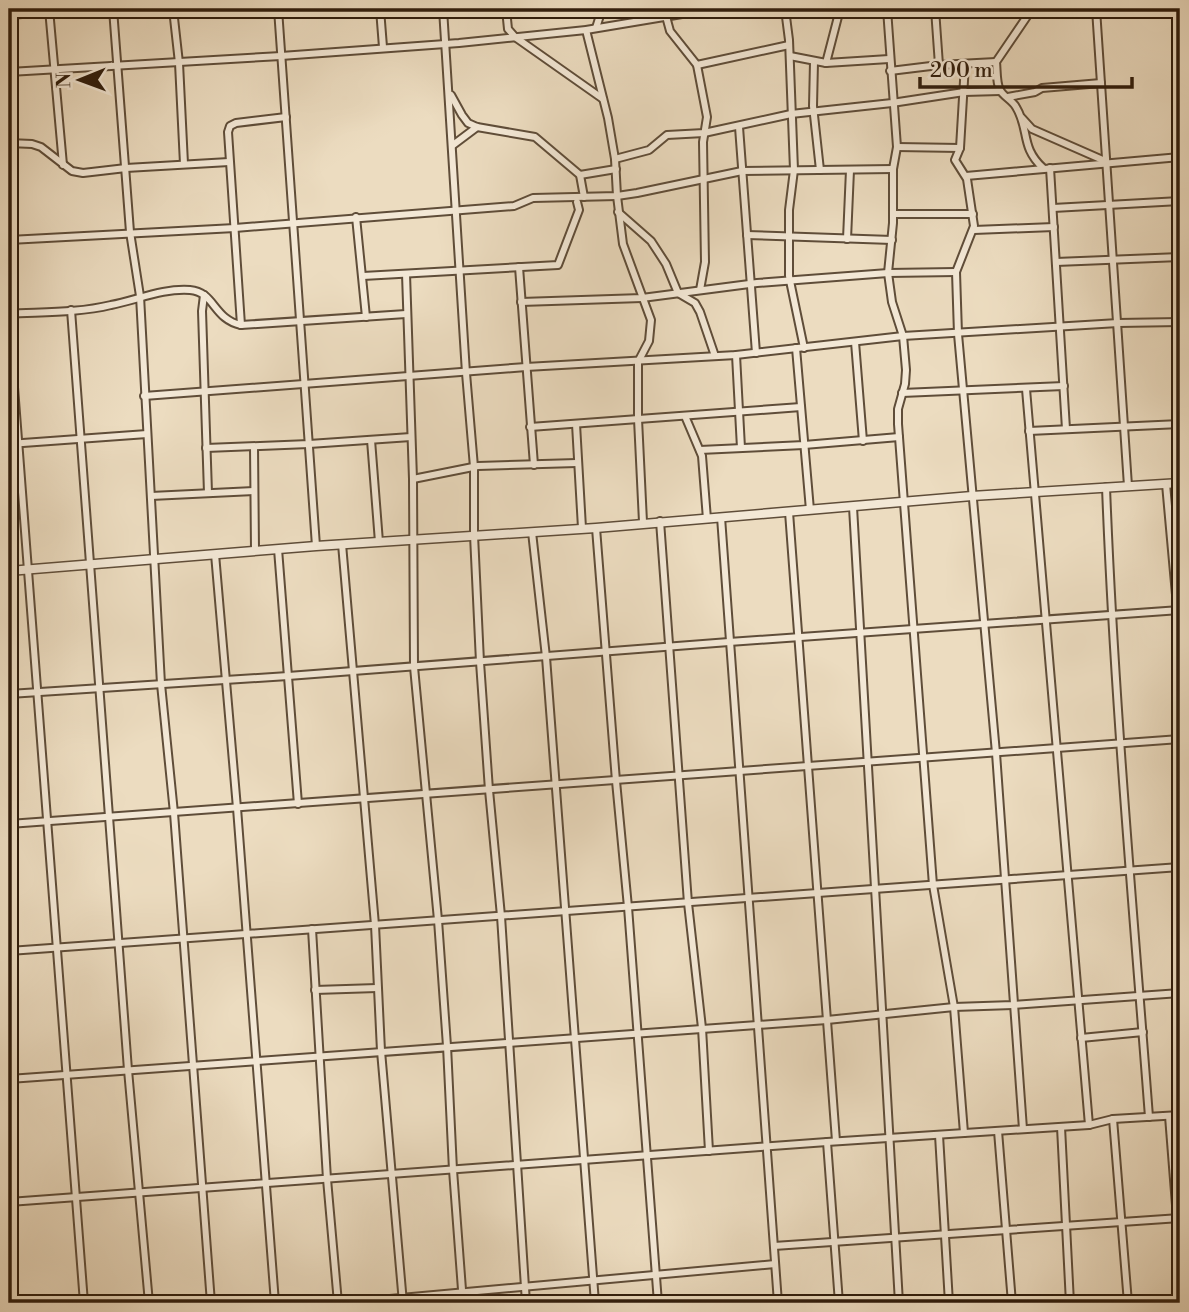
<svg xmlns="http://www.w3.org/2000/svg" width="1189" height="1312" font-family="'Libre Bodoni',serif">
<rect width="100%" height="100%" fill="#ecdcc0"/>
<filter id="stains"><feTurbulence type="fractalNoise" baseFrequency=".00286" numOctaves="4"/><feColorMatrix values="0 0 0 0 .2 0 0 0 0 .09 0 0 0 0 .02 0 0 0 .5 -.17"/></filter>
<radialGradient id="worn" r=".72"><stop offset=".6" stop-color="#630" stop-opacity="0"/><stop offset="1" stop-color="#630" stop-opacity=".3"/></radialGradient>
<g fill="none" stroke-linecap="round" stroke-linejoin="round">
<g stroke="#5f4d39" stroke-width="10">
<g id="minor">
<polyline points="49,9 63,165"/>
<polyline points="113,9 130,232 140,296 161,684 174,813 211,1303"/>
<polyline points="173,9 179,63 184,164"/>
<polyline points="278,9 316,546"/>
<polyline points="380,9 383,47"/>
<polyline points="443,9 466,373 474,467 474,535 480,662 489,790 501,916 526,1303"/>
<polyline points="506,9 508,29 515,37 603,99"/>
<polyline points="664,9 670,31 697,65 707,117 703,142 705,262 700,290"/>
<polyline points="785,9 789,40 794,170 789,210 789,276 804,348"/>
<polyline points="887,9 897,147 893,169 893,223 888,273 892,302 903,336 906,370 905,384 898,409 898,424 933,885 954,1007 964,1133"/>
<polyline points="935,9 939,65"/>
<path d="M1032,9L996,62C997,70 996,83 1000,90C1003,96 1012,100 1016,107C1030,130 1020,147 1043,168"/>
<polyline points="1096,9 1128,486"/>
<polyline points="9,15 49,12"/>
<polyline points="596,28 602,9"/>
<polyline points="586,30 608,118 615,159 617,196 623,244 651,320 649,341 638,362 638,419 643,522"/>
<polyline points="790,56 826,63 889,59"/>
<polyline points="814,62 813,106 820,170"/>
<polyline points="826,63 840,9"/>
<polyline points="965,64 960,148 955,160 967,179 974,226 956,272 958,334 996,753 1023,1129"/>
<polyline points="697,65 789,45"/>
<polyline points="890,71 939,65 996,62"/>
<polyline points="9,72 281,56 459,43 586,30 712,9"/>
<polyline points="451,95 462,115 468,123 477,127 535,137 580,175 584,197"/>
<polyline points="1008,97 1035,92 1042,88 1101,83"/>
<polyline points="1022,118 1032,129 1105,161"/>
<polyline points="739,127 756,353"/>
<polyline points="9,143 32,144 41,147 72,171 83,173 126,168 229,162"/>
<polyline points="453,145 477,127"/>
<polyline points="897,147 960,148"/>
<polyline points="615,159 649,150 667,135 704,133 791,114 892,103 964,92 1000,91"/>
<polyline points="1050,168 1066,429"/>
<polyline points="580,175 616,169"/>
<polyline points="966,176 1180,157"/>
<polyline points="1053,208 1180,201"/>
<polyline points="618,212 651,241 666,264 678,293 695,303 700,312 715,356"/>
<polyline points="893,214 973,214"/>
<polyline points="356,217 366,317"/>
<polyline points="974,230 1054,227"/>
<polyline points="747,235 892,240"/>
<polyline points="847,239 850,170"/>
<polyline points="9,240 235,228 514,206 533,198 617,196 637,193 742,171 893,169"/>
<polyline points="1056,262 1180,257"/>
<polyline points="519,267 534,465"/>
<polyline points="406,274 413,479 414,667 438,920 447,1046 453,1170 463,1303"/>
<polyline points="363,276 558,265 579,210 577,202"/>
<polyline points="204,295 202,311 208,493"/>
<polyline points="521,302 642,298 757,283 888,273 956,272"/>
<polyline points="71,310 128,1070 149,1303"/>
<path d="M9,314C42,312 78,313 111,305C137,300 163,288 190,290C215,292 213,319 241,325L406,314"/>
<polyline points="9,322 84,1303"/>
<polyline points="241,325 228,132 230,126 236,123 286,117"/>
<polyline points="855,342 863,441"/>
<polyline points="796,348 810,510"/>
<polyline points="736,355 741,448"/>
<polyline points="1026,389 1089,1125"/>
<polyline points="902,393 1064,386"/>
<polyline points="144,396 526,367 736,355 903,336 1118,323 1180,322"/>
<polyline points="685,416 702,456 707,519"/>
<polyline points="576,424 582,528"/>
<polyline points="530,427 801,407"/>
<polyline points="1029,431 1180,424"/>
<polyline points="371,440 379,542"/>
<polyline points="9,444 147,434"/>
<polyline points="254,447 255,550"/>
<polyline points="206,448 309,444 411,437"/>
<polyline points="700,450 804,445 899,437"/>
<polyline points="413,479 478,466 577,463"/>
<polyline points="1166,484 1180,639"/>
<path d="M1106,487C1114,697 1133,907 1149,1117"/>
<polyline points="151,496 254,491"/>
<polyline points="853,507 899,1303"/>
<polyline points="789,512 836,1141"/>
<polyline points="721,517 778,1303"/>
<polyline points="660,521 688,903 702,1028 709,1151"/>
<polyline points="596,528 616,781 628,907 658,1303"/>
<polyline points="532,532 546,657 595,1303"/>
<polyline points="342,544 375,925 381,1051 403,1303"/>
<polyline points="278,549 298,804"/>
<polyline points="215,554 237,808 275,1303"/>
<polyline points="9,694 288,676 729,642 1180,610"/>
<polyline points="9,824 1180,739"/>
<polyline points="312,929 327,1179 338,1303"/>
<polyline points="9,951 1180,867"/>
<polyline points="315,990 377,988"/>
<polyline points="1081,1038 1143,1032"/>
<polyline points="9,1079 827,1020 954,1007 1013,1005 1180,993"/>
<polyline points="1169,1116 1180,1256"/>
<polyline points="1113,1119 1128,1303"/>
<polyline points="1061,1127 1070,1303"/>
<polyline points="998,1131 1012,1303"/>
<polyline points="939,1135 949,1303"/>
<polyline points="827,1142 839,1303"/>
<polyline points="9,1202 827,1142 1089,1125 1113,1119 1180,1115"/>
<polyline points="774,1246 1180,1218"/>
<polyline points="346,1303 775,1264"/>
<polyline points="1128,1303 1180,1299"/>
</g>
</g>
<g stroke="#5f4d39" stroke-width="11">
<g id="tertiary">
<polyline points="9,571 316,546 596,528 972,496 1180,483"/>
<polyline points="9,1271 11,1303"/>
</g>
</g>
<use href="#minor" stroke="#f3e8d6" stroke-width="6"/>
<use href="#tertiary" stroke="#f3e8d6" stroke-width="8"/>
</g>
<rect width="1189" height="1312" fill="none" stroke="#ecdcc0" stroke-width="35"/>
<rect x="10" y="10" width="1168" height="1291" fill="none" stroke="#301d0c" stroke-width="3.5"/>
<rect x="18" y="18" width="1154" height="1277" fill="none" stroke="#301d0c" stroke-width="2"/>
<g transform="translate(80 80) rotate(269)" stroke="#f3e8d6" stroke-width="5" paint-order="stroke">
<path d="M0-5L12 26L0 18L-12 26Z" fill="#301d0c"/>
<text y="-10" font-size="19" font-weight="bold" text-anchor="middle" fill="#301d0c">N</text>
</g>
<path d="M920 77v10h212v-10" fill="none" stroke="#301d0c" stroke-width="3.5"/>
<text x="930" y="77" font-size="21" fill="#301d0c" stroke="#f3e8d6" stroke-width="5" paint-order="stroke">200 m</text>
<rect width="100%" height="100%" filter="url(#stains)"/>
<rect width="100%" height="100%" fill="url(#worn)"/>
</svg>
